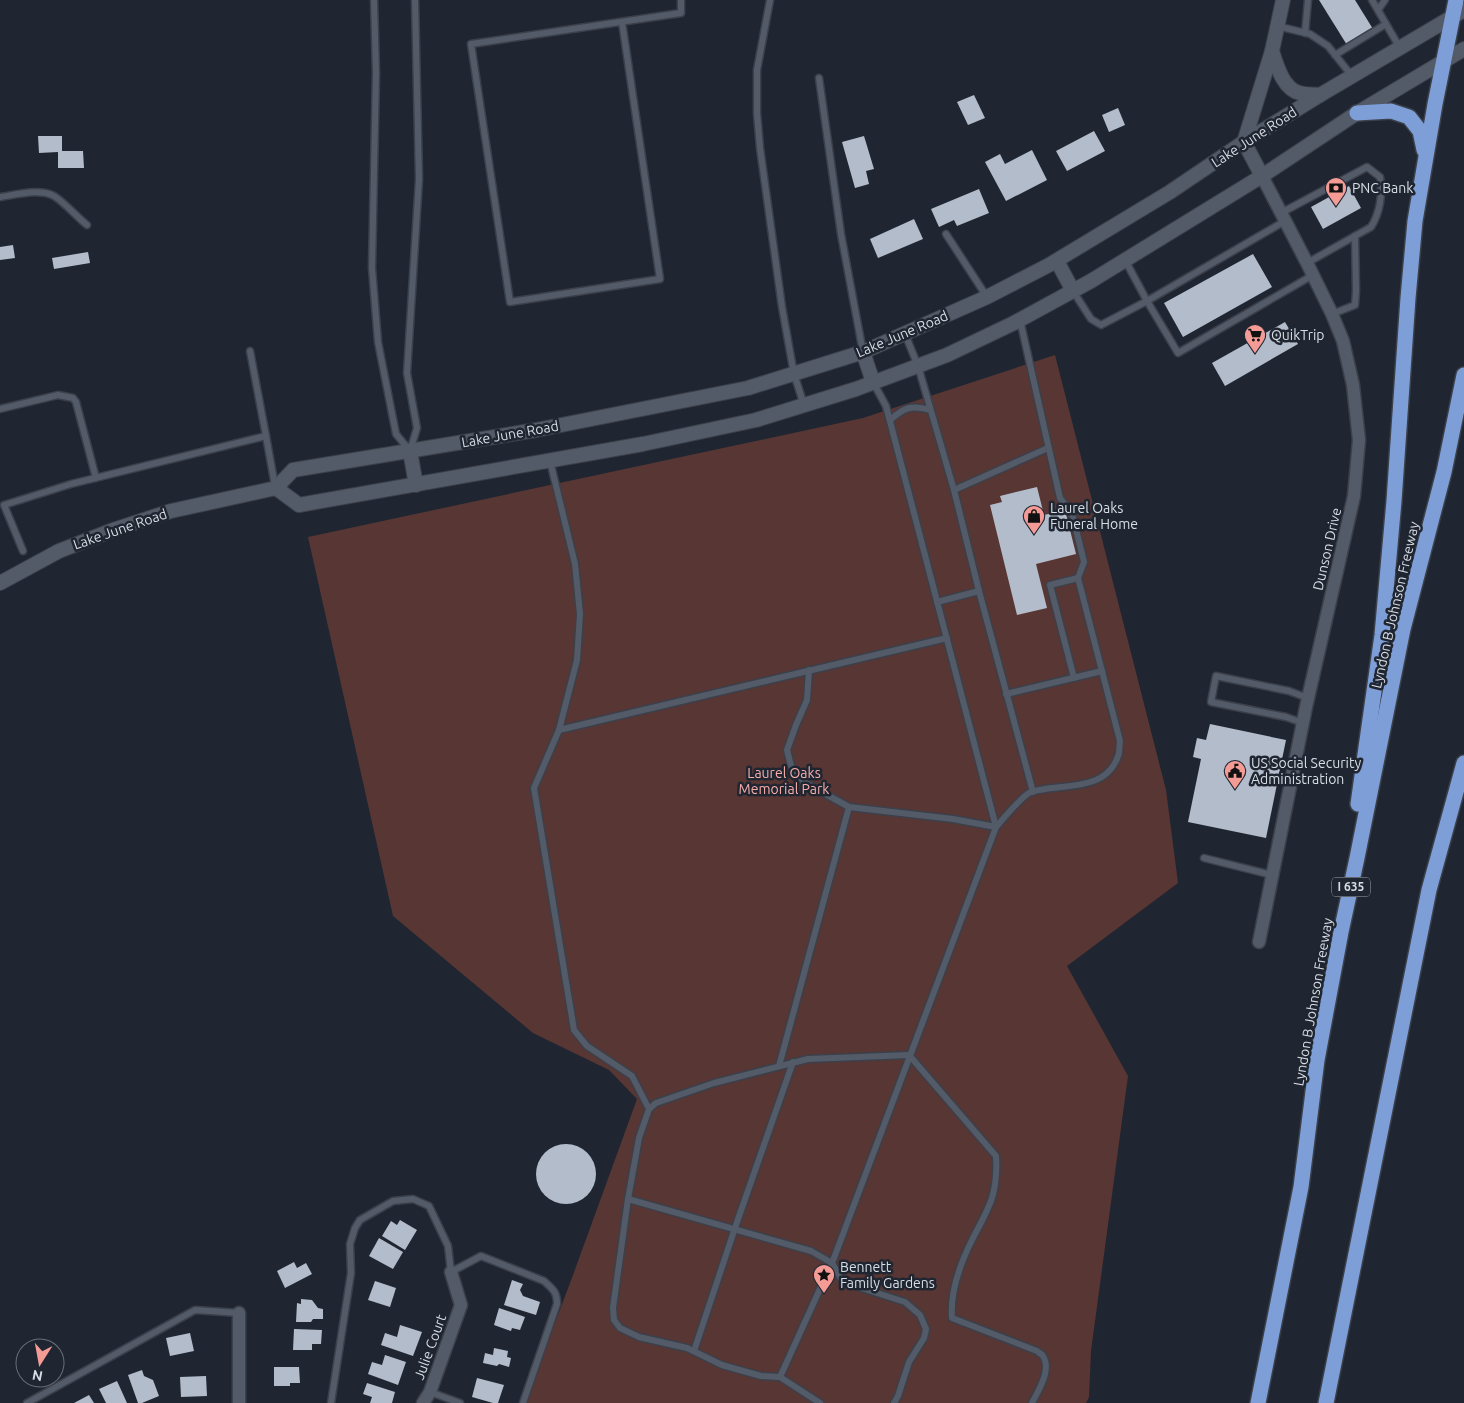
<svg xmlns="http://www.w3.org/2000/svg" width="1464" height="1403" font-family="Ubuntu,sans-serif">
<rect width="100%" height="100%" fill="#1f2631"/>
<polygon fill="#583634" points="1055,355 1166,790 1178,883 1067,966 1128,1076 1091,1351 1089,1397 1086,1403 525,1403 573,1275 637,1099 609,1070 533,1033 393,916 308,537 863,418"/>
<g fill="#b3bccb">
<polygon points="1319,0 1355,0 1373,29 1347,45"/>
<polygon points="974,95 985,118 968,125 957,102"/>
<polygon points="1118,108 1125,125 1109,132 1102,115"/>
<polygon points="1094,131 1105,151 1067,171 1056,151"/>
<polygon points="38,136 62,136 62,151 83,151 84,168 58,168 58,152 39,153"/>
<polygon points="864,136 874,169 866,171 869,184 855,188 842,142"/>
<polygon points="1032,150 1047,180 1006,201 985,162 1000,154 1005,164"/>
<polygon points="1349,186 1361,208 1323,229 1311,207"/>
<polygon points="979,189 989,213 957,226 954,220 939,227 931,209"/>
<polygon points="914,219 923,239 878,258 870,239"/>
<polygon points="13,245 15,258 0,260 0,247"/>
<polygon points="88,252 90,263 54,269 52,258"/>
<polygon points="1253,254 1272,287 1183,337 1164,303"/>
<polygon points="1285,322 1298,344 1225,386 1212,363"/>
<polygon points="1037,487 1044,515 1065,510 1076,554 1036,564 1047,608 1017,615 990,505 1002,502 1000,496"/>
<polygon points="1210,724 1286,740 1266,838 1188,822 1201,759 1193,757 1197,738 1206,740"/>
<circle cx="566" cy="1174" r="30"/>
<polygon points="400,1220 417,1230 405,1250 382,1236 391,1221 397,1225"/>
<polygon points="379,1238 403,1252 393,1269 369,1256"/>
<polygon points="294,1262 297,1268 306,1263 312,1274 285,1288 277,1271"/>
<polygon points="512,1280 523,1284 520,1290 523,1296 540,1302 536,1315 504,1305"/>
<polygon points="375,1281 396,1288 390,1307 368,1300"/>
<polygon points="301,1299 312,1300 318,1308 323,1309 323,1319 313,1319 311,1322 296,1322 297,1303 301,1304"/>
<polygon points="499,1308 525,1317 520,1330 512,1328 511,1331 494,1325"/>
<polygon points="400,1325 422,1332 413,1356 381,1345 385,1333 397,1337"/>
<polygon points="294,1329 322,1330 321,1344 312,1344 312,1350 293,1350"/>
<polygon points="190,1333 194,1351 170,1356 166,1338"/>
<polygon points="494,1348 508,1351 507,1357 511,1358 509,1367 499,1364 497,1366 483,1363 485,1353 493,1355"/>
<polygon points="385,1355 406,1362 398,1385 368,1374 372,1362 382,1365"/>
<polygon points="274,1367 299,1367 300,1383 290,1383 290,1386 274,1386"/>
<polygon points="142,1370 144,1376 153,1380 159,1396 142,1403 138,1403 128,1375"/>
<polygon points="206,1376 207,1396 181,1397 180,1377"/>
<polygon points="477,1378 504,1385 498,1403 493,1403 472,1397"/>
<polygon points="117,1381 127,1403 106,1403 99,1389"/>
<polygon points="367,1383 395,1392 392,1403 370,1403 372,1397 363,1394"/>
<polygon points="89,1395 94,1403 74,1403"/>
</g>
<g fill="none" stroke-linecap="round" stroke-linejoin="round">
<g stroke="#3b404a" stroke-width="9">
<g id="service">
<polyline points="374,0 376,73 372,268 378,342 396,434 410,451"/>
<polyline points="770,0 757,70 757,113 760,148 782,307 794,374 804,405"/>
<polyline points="1372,0 1400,48"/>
<polyline points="1378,10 1385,0"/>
<polyline points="622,22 660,279 510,302 471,44 681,13 681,0"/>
<polyline points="1277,26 1310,34 1328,46 1352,76"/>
<polyline points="1305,33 1308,0"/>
<polyline points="1335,55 1386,24"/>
<polyline points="819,78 841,234 863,352"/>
<path d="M0,197C15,195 40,188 54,196C64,202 77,217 87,225"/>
<path d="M1281,213L1367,167L1380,177C1383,193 1380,213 1371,227L1307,263"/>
<polyline points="946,234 987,297"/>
<polyline points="1125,260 1147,301 1178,353 1313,275"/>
<polyline points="1073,291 1091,319 1101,325 1147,301 1285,221"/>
<polyline points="1332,314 1355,305 1356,291 1355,236"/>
<polyline points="905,334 918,366 954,490 979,591 1033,792"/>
<polyline points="0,409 58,395 73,398 76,402 96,478"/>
<path d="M890,420C905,407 911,405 930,410"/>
<polyline points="266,436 275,486"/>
<polyline points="410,451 417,428 407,373 419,179 415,0"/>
<polyline points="550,461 575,564 580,614 577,660 559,730 947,638"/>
<polyline points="954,490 1048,448"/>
<polyline points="23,551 4,505 71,484 266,436 250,351"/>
<polyline points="937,602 979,591"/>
<polyline points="1074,678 1050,585 1078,578"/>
<polyline points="1006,694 1102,671"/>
<polyline points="1303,723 1286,717 1211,702 1216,676 1289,691 1308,698"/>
<polyline points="559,730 534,788 574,1030 587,1046 632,1076 649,1109"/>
<polyline points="849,807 953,819 996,827 886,406 873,382"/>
<polyline points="1204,858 1272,875"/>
<path d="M909,1055L996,1156C997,1170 996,1184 992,1198C987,1213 979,1226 972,1240C960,1264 950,1292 952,1318L1037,1351C1039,1353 1042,1354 1043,1356C1052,1370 1038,1391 1032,1403"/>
<polyline points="779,1066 849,807 802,781 791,766 787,750 796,725 807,700 809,670"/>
<polyline points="628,1199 811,1251 832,1263 843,1282 905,1302 920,1315 926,1329 924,1338 909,1362 898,1396 894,1403"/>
<polyline points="694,1351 737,1222 793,1062"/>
<path d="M780,1377L834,1258L996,827C1002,820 1024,794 1031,792C1060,783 1106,793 1118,756C1120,752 1119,746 1120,741L1078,578L1084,562L1072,513L1060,498L1020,320"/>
<polyline points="430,1392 460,1403"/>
<polyline points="27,1403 195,1310 239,1313"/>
<path d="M331,1403L351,1273L350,1244L355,1228L360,1220L393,1201L413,1199L429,1206L448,1246L451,1272L481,1256L544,1281C553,1289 557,1292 557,1304L523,1403"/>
<polyline points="820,1403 780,1377 761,1376 722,1365 687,1348 639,1337 620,1328 614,1320 613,1308 628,1199 639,1138 649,1109 656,1103 714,1083 808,1059 909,1055"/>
</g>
</g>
<g stroke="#3b404a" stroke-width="15">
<g id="minor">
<polyline points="1259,942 1306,707 1354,496 1359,440 1353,385 1343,341 1332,314 1307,263 1262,176"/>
<polyline points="239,1403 239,1313"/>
<polyline points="423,1403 430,1392 461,1305 451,1272"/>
</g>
</g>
<g stroke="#3b404a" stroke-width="16">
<polyline id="tertiary" points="1262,176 1244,142 1272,51 1283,0"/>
</g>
<g stroke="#3b404a" stroke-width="16">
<g id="secondary">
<path d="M1272,51C1277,66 1283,89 1300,93C1306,95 1314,94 1320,95"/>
<polyline points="1057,261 1073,291"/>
<polyline points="863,352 873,382"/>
<polyline points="410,451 416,485"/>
<polyline points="276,488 299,505 643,444 756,420 856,389 947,355 1014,323 1091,281 1262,176 1357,113 1464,49"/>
<polyline points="0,583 59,551 113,530 171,511 276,488 293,470 536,430 748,388 863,352 987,297 1049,265 1170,192 1244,142 1320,95 1464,10"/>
</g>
</g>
<g stroke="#3b404a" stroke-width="18">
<g id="motorway">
<polyline points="1357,113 1391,111 1409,117 1420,131 1424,150"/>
<polyline points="1358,804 1382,635 1394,501 1408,298 1415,221 1435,104 1456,0"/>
<polyline points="1258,1403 1301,1187 1317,1060 1341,932 1357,858 1403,629 1444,472 1464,375"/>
<polyline points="1326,1403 1429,890 1464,763"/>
</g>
</g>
<use href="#service" stroke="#535a68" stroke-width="6"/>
<use href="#minor" stroke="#535a68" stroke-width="12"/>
<use href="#tertiary" stroke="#535a68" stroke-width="14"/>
<use href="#secondary" stroke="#535a68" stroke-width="14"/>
<use href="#motorway" stroke="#7e9ed7" stroke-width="15"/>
</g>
<defs>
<g id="bank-pin" transform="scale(1.125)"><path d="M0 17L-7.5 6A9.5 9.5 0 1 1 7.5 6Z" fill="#f59b96" stroke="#1f2631"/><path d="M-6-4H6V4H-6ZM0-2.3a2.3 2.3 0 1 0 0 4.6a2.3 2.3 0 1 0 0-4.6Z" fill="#111"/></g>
<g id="supermarket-pin" transform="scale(1.125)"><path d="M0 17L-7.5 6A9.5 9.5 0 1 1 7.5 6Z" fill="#f59b96" stroke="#1f2631"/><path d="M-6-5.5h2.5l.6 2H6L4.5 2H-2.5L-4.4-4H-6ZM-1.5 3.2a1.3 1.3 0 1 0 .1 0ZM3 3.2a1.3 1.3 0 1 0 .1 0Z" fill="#111"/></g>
<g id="shop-pin" transform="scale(1.125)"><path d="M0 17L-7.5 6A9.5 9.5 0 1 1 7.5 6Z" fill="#f59b96" stroke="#1f2631"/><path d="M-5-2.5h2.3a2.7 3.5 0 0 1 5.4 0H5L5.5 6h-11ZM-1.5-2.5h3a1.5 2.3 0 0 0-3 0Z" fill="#111"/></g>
<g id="civic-pin" transform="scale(1.125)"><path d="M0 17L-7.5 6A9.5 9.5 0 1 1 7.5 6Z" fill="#f59b96" stroke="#1f2631"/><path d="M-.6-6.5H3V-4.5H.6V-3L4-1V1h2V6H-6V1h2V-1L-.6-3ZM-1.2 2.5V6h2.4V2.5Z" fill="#111"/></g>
<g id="sight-pin" transform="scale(1.125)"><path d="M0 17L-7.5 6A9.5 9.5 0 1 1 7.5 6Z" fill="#f59b96" stroke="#1f2631"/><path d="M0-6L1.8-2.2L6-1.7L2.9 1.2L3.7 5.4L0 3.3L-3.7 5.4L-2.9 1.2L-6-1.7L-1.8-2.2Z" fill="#111"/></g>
</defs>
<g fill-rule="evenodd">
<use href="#bank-pin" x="1336" y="188"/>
<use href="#supermarket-pin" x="1255" y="335"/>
<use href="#shop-pin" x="1034" y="516"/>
<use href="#civic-pin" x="1235" y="771"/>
<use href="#sight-pin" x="824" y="1275"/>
</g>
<g text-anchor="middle" stroke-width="5" stroke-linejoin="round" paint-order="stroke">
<rect fill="#1f2631" stroke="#a0a6af" stroke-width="1" x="1332" y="877.5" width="38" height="19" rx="4"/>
<g font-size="12" font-weight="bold" fill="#d8dde5">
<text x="1351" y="891">I 635</text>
</g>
<g font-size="14" fill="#d8dde5" stroke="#1f2631">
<text transform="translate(1254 137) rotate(-33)" y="5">Lake June Road</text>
<text transform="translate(902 334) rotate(-23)" y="5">Lake June Road</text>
<text transform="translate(510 434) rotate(-10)" y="5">Lake June Road</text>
<text transform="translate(120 529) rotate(-19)" y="5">Lake June Road</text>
<text transform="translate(1327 549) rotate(-77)" y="5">Dunson Drive</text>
<text transform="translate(1395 605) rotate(-77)" y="5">Lyndon B Johnson Freeway</text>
<text transform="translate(1313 1002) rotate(-80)" y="5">Lyndon B Johnson Freeway</text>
<text transform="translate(430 1347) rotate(-70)" y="5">Julie Court</text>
</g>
<g font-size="14" fill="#d8dde5" stroke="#1f2631" text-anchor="start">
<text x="1352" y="193">PNC Bank</text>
<text x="1271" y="340">QuikTrip</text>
<text x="1050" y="513">Laurel Oaks<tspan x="1050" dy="16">Funeral Home</tspan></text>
<text x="1251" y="768">US Social Security<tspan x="1251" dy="16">Administration</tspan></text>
<text x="840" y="1272">Bennett<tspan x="840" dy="16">Family Gardens</tspan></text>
</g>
<g font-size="14" fill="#f7ada8" stroke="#1f2631">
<text x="784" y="778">Laurel Oaks<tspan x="784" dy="16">Memorial Park</tspan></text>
</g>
</g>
<g transform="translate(40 1363) rotate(191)"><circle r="24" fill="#1f2631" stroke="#696f79"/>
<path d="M0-4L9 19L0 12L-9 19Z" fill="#f59b96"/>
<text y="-8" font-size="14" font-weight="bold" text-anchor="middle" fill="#d8dde5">N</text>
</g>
</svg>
